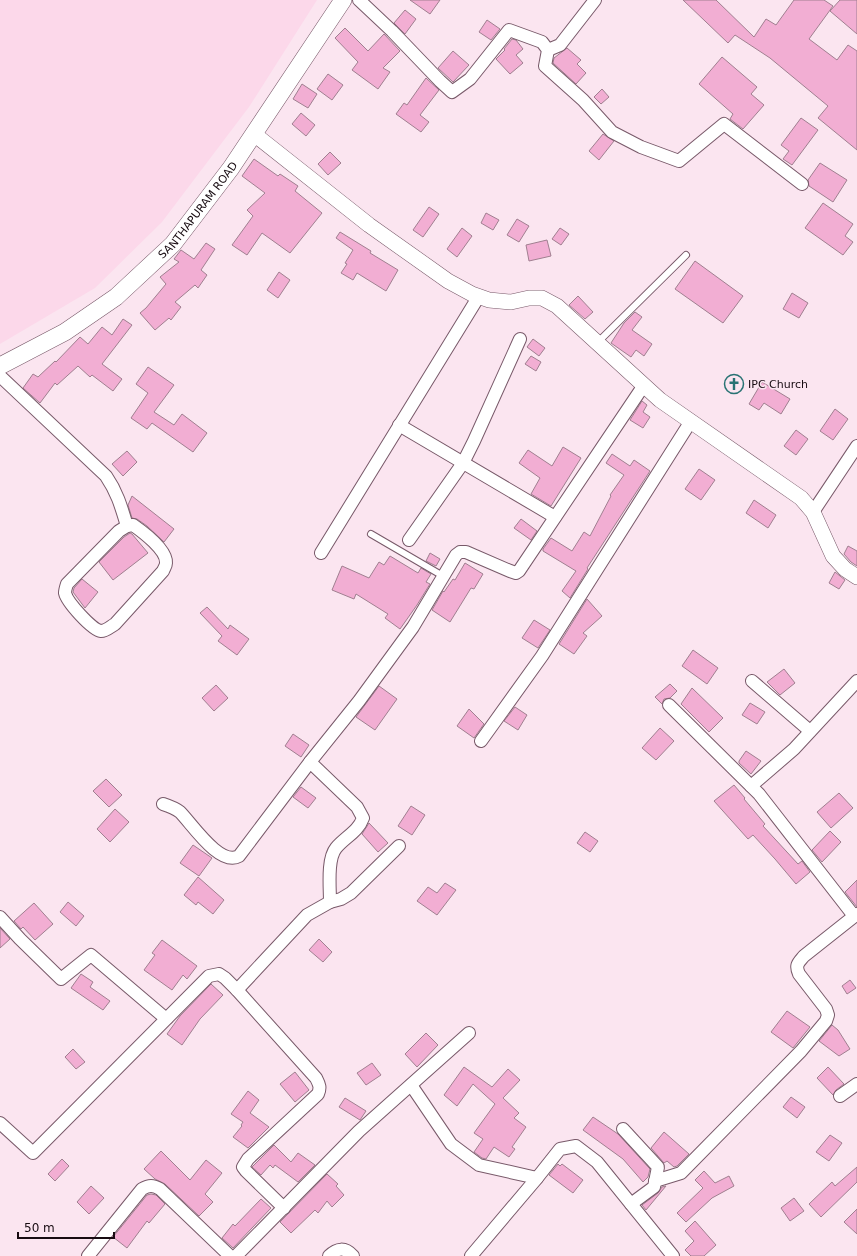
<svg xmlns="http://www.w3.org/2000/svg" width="857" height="1256" font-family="'DejaVu Sans',sans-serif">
<rect width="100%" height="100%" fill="#fbe5f0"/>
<polygon fill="#fcd8ea" points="0,0 317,0 249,107 162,222 95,288 0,344"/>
<g fill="#f2aed3" stroke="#a07f90">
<polygon points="410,0 440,0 430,14"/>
<polygon points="683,0 716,0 754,37 766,19 776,25 794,0 824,0 833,6 809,39 837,60 848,45 857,51 857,150 818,118 828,106 770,58 735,35 728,43"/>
<polygon points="840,0 857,0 857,34 830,11"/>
<polygon points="405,10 416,19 405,34 394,23"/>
<polygon points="487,20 500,29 491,40 479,32"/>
<polygon points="345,28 368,51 384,34 400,51 383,68 390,72 378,89 352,70 358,62 335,38"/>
<polygon points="512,39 516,40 523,49 516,55 523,63 510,74 496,59 505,50 504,49"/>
<polygon points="567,48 581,60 577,64 586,73 576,84 553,63 554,58"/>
<polygon points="453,51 469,65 453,82 438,68"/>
<polygon points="722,57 757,87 751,94 764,105 743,129 730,119 733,114 699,84"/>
<polygon points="328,74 343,85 332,100 317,89"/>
<polygon points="426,78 439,90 420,115 429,122 421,132 396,114 404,103 407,105"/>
<polygon points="302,84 317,94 308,108 293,99"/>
<polygon points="602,89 609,97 601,104 594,97"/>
<polygon points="301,113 315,125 306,136 292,124"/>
<polygon points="801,118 818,130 792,165 783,159 789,151 781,145"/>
<polygon points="603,134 614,141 599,160 589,151"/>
<polygon points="330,152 341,163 328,175 318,164"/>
<polygon points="254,159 278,176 280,174 298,186 295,191 322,213 290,253 262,233 247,255 232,245 253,216 247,210 265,193 242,176"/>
<polygon points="820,163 847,180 833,202 809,186 808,180"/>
<polygon points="823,203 853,224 845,236 853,242 843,255 805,228"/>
<polygon points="429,207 439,214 423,237 413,230"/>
<polygon points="486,213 499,220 493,230 481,223"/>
<polygon points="517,219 529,226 519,242 507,235"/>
<polygon points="462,228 472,236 457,257 447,249"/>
<polygon points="560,228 569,234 561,245 552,239"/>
<polygon points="340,232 371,251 370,253 398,270 386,291 357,273 353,280 341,273 347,264 345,263 353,250 336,238"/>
<polygon points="547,240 551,256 529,261 526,245"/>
<polygon points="206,243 215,249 201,270 207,275 198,288 195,285 175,302 181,307 171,320 169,318 155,330 140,313 146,308 166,284 160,277 179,262 174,259 181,250 194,259"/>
<polygon points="695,261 743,296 723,323 675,289"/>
<polygon points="279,272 290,280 278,298 267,290"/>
<polygon points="792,293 808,303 799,318 783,309"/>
<polygon points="578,296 593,312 585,319 569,305"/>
<polygon points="635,312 642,317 632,330 652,344 644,356 636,350 631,357 611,343 624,323"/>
<polygon points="123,319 132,325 102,364 122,379 113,391 92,375 90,377 78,366 57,385 55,383 40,403 23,388 33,374 38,377 55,361 56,362 80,337 88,344 102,327 112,335"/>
<polygon points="533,339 545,348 539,356 527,347"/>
<polygon points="531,356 541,362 536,371 525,364"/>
<polygon points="148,367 174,385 154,412 174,425 182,414 207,433 193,452 152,423 147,429 131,418 148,393 136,384"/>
<polygon points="762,382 790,399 781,414 764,403 759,410 749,404"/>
<polygon points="642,401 647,405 643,412 650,417 643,428 630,420"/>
<polygon points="835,409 848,419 833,440 820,431"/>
<polygon points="796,430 808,439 796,455 784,446"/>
<polygon points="563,447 581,458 551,506 531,494 540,478 519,463 528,450 552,466"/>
<polygon points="127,451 137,462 123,476 112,464"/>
<polygon points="612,454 630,466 634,460 650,471 587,568 588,569 570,598 562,591 576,571 543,551 543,549 551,538 572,551 584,532 590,536 611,496 610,495 624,475 606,463"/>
<polygon points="699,469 715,480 701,500 685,489"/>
<polygon points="132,496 174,529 164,542 147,526 137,519 132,518 128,505"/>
<polygon points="754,500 776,515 768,528 746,513"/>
<polygon points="521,519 537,531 531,540 514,528"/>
<polygon points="130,533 132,534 148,553 113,580 99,562 124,537"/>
<polygon points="848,546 857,551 857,566 851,562 844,554"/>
<polygon points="430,553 440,559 436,566 426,561"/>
<polygon points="390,556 418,573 421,568 431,574 426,582 430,584 417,605 400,629 385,618 388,614 356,594 354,599 332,590 342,566 369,578 379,562 384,565"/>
<polygon points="465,563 483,574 474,589 471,588 450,622 432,610 443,591 444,592 453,579 455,580"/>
<polygon points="835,572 845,580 839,589 829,583"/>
<polygon points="82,579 98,592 85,608 73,592 74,588"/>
<polygon points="587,599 602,616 583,633 587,636 574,654 559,644"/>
<polygon points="207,607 228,629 230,625 249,639 237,655 218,641 222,636 200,613"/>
<polygon points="534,620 550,630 538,648 522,638"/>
<polygon points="693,650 718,668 707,684 682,666"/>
<polygon points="784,669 795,683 780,695 767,682"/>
<polygon points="670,684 677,691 670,698 664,699 662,704 655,697"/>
<polygon points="216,685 228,698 214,711 202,698"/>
<polygon points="379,686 397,699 375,730 356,717"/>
<polygon points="692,688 723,718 709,732 681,704"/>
<polygon points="750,703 765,712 757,724 742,715"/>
<polygon points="515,707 527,715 518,730 504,721"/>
<polygon points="469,709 484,724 474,738 457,726"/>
<polygon points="660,728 674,741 656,760 642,748"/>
<polygon points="293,734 309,745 301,757 285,746"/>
<polygon points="746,751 761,761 751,774 739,763 739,761"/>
<polygon points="106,779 122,795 109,807 93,791"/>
<polygon points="734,785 745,798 744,799 765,824 763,826 798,864 802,861 810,872 796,884 775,859 753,835 748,839 714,801"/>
<polygon points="301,787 316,798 308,808 293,797"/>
<polygon points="839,793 853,808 831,828 817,812"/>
<polygon points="411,806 425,815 412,835 398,826"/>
<polygon points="115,809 129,822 110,842 97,829"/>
<polygon points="369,823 388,843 378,852 362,834"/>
<polygon points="830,831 841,842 822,862 812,850"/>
<polygon points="585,832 598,841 590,852 577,843"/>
<polygon points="193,845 212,858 199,876 180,863"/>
<polygon points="198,877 224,900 213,914 198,902 196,905 184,895"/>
<polygon points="857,880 857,907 845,892"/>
<polygon points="445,883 456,890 437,915 417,901 428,887 437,893"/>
<polygon points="68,902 84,916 76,926 60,912"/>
<polygon points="34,903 53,924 35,940 23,927 21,929 14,921"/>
<polygon points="0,928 10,939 0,948"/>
<polygon points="319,939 332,952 323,962 309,950"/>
<polygon points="162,940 197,966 187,979 183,975 172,990 144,970 155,955 152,953"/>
<polygon points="81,974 93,982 90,987 110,1001 103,1010 71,988"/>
<polygon points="850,980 856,988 847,994 842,986"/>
<polygon points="211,984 223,995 200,1019 182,1045 167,1034 180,1016"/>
<polygon points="787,1011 810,1027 793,1048 771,1032"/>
<polygon points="832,1025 838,1030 850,1049 839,1056 819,1041"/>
<polygon points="426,1033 438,1045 417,1067 405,1054"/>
<polygon points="73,1049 85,1062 76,1069 65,1057"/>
<polygon points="372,1063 381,1075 366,1085 357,1073"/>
<polygon points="464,1067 492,1087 508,1069 520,1080 503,1098 519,1113 514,1118 526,1127 512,1147 515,1149 509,1157 494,1147 486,1159 482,1158 474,1152 483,1139 474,1133 495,1104 473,1084 457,1106 444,1095"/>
<polygon points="828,1067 844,1084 836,1090 833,1095 817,1078"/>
<polygon points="295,1072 309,1090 295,1102 280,1084"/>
<polygon points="248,1091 259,1100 250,1113 269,1127 248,1148 233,1137 242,1126 241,1125 243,1122 231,1114"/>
<polygon points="791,1097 805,1107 797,1118 783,1107"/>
<polygon points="345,1098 366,1111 360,1120 339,1107"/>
<polygon points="593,1117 618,1134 650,1169 648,1177 643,1182 623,1159 583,1130"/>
<polygon points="664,1132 689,1154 677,1166 674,1167 667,1161 664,1163 651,1148"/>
<polygon points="830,1135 842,1143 829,1161 816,1152"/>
<polygon points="274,1145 291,1162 298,1153 315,1165 298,1182 275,1165 273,1168 270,1165 261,1175 252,1167"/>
<polygon points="161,1151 190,1180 206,1160 222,1173 205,1194 213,1202 199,1216 165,1184 155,1179 144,1169"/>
<polygon points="62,1159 69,1166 55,1181 48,1174"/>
<polygon points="558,1164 560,1166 562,1164 583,1180 573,1193 549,1175"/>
<polygon points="857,1167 857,1182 821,1217 809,1204 832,1182 835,1186"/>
<polygon points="704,1171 715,1183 729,1176 734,1186 712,1198 686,1222 677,1213 703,1188 695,1180"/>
<polygon points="327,1174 338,1184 336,1186 344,1195 332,1207 327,1201 318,1213 315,1210 291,1233 280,1222"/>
<polygon points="91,1186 104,1198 89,1214 77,1202"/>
<polygon points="666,1186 646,1210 642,1205 658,1193 662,1187"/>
<polygon points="151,1194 156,1195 165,1204 149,1223 147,1221 127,1248 113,1237 147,1195"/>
<polygon points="794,1198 804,1211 790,1221 781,1208"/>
<polygon points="261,1199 271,1208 233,1248 222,1238 233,1224 235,1226"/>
<polygon points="857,1209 857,1234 844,1222"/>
<polygon points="695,1221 716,1245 704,1256 691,1256 685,1250 694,1241 685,1231"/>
</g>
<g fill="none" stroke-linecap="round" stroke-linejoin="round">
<g stroke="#785969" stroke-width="8">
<g id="service">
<polyline points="597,343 686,255"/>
<polyline points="371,534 443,576"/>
</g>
</g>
<g stroke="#785969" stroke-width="14">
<g id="minor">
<polyline points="359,0 392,31 440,81 452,92 470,79 509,30 542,42 548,50 545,66 583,100 612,132 641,147 679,161 724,124 802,184"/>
<polyline points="548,50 560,45 595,0"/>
<path d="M0,376L106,476C117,492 121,506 127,526"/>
<polyline points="399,425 555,517"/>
<polyline points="813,512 857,446"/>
<path d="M133,525C143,532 167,550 166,563C166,566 164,568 163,571L115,624C110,627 106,631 101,631C92,630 67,602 65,593C65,590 66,587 67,584L119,531L127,526Z"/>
<polyline points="409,540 463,463 474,441 520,339"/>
<polyline points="321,553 479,296"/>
<polyline points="752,681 810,731"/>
<polyline points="669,705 759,794 854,916"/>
<polyline points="481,741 542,656 691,421"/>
<path d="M310,762L357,807L363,818C358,832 345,837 336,848C327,859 330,887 330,902"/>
<polyline points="751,786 794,749 857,681"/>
<path d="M163,804C169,806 175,808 180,812C192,824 220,867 239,856L310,762L359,701L413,627L456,555L460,552H466L510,571L516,573L519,571L644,385"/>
<polyline points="0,917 20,939 61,979 91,955 164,1017 167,1018"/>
<polyline points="237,990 307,915 330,902 341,899 351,893 399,846"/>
<polyline points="411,1085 451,1144 479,1165 537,1178"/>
<polyline points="840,1096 857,1084"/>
<path d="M0,1123L33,1153L209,976L219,974L225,978L237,990L316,1078C319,1084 321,1087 318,1094L248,1159L243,1167L246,1171L284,1208"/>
<polyline points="623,1129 658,1167 654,1187 631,1204"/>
<path d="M655,1181L681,1173L801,1051L826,1021L828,1015L826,1009L799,974C795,965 798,963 804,956L857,914"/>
<path d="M88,1256L142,1189C149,1185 153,1185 160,1189L230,1256"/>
<polyline points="236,1256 359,1131 469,1033"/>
<path d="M329,1256C337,1248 345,1247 353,1256"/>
<polyline points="471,1256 537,1178 560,1149 576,1146 597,1162 673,1256"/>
</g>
</g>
<g stroke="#785969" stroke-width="16">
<polyline id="tertiary" points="254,134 369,225 448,281 472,294 489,300 511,302 529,298 542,298 557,306 660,400 801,498 813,512 833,556 845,569 857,577"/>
</g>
<g stroke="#785969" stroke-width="18">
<g id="secondary">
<path id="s1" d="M0,366L65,332L116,297L173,244L231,168L343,0"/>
</g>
</g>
<use href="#service" stroke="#fff" stroke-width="6"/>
<use href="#minor" stroke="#fff" stroke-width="12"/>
<use href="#tertiary" stroke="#fff" stroke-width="15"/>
<use href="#secondary" stroke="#fff" stroke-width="17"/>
</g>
<defs>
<g id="church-ring" transform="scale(1)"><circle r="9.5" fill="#fbe5f0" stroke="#287273" stroke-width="1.5"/><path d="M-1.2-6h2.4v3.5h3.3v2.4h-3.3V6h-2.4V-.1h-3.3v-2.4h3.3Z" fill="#287273"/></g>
</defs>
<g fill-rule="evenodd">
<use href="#church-ring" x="734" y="384"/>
</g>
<g text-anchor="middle" stroke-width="3" stroke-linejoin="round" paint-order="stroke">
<g font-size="11" fill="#170b11" stroke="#fbe5f0">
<text dy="4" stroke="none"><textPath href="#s1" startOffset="255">SANTHAPURAM ROAD</textPath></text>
</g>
<g font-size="11" fill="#170b11" stroke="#fbe5f0" text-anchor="start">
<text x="748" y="388">IPC Church</text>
</g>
</g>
<path d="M18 1232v6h96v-6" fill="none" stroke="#170b11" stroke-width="2"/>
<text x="24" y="1232" font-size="12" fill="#170b11" stroke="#fbe5f0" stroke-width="3" paint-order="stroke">50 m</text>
</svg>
